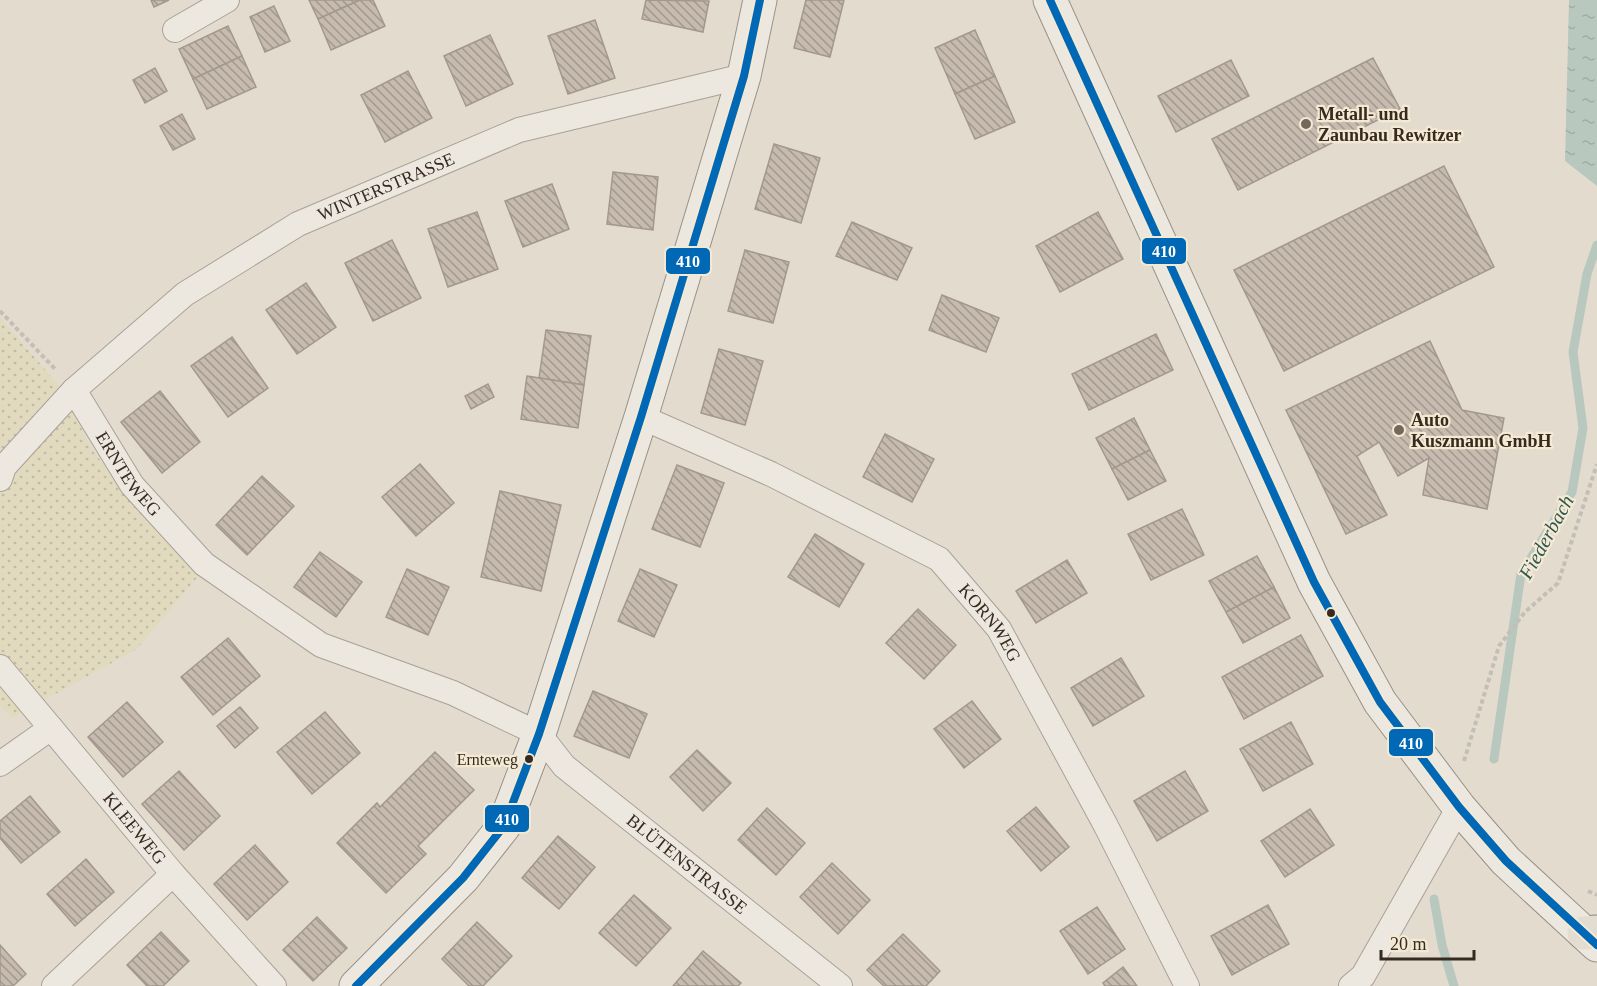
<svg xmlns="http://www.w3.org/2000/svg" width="1597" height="986" font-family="'Times New Roman',serif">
<defs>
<pattern id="farmland-dots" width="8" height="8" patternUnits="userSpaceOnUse" patternTransform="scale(1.5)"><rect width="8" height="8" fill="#e2dabf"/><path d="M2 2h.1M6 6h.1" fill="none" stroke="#c2bba4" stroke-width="1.8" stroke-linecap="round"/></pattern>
<pattern id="water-ripples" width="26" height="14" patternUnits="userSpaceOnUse" patternTransform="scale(1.5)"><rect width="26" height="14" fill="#b8c8bf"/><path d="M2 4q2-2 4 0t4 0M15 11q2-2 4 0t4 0" fill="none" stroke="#9faca4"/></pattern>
<pattern id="building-back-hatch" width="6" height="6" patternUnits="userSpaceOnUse" patternTransform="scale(1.5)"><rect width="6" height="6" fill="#c7bbaf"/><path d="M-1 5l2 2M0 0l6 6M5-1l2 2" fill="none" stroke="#a2988e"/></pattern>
</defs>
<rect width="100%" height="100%" fill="#e3dcce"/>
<polygon fill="url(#farmland-dots)" points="0,317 61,388 92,449 127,497 200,574 137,649 12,718 0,706"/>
<polygon fill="url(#water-ripples)" points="1569,0 1597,0 1597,186 1565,161"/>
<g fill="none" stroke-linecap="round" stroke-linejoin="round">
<g stroke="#b8c8bf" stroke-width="9">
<polyline points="1494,759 1521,574 1572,492 1583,428 1573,352 1587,274 1597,245"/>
<polyline points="1434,899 1442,945 1454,986"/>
</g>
</g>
<g fill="url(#building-back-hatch)" stroke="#a3988d" stroke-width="1.5">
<polygon points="151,0 169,0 154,7"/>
<polygon points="309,0 360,0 318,19"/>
<polygon points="360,0 373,0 385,26 331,50 318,19"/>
<polygon points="646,0 709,1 703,32 642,19"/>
<polygon points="806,0 844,0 830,57 794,48"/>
<polygon points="274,6 290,41 265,52 250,17"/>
<polygon points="595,20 615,78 568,94 548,36"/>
<polygon points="228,26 242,56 193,79 179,49"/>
<polygon points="975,30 995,76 955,94 935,48"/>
<polygon points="490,35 513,84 466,106 444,56"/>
<polygon points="242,56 256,87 207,109 193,79"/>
<polygon points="1373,58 1400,109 1238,190 1212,139"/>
<polygon points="1231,60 1249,96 1176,132 1158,96"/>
<polygon points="155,68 167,91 145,103 133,80"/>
<polygon points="408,71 432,118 385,142 361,95"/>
<polygon points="995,76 1015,122 975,139 955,94"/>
<polygon points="182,114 195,139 173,150 160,126"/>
<polygon points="774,144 820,158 801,223 755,209"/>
<polygon points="1444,166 1494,267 1284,371 1234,270"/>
<polygon points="613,172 658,177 653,230 607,224"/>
<polygon points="552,184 569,229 523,247 505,201"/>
<polygon points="477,212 498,269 448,287 428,229"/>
<polygon points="1098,212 1123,259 1060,292 1036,246"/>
<polygon points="852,222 912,248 897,280 836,256"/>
<polygon points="392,240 421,298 373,321 345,263"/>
<polygon points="745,250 789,262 773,323 728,311"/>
<polygon points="306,283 336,327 297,354 266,310"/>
<polygon points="942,295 999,318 986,352 929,330"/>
<polygon points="546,330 591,336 584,385 539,378"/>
<polygon points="1156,334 1173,370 1089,410 1072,374"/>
<polygon points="232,337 268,388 228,417 191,366"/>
<polygon points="1430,341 1462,410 1504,418 1487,509 1423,495 1429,458 1398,476 1379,442 1357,456 1387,515 1346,534 1286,410"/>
<polygon points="719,349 763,361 745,425 701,413"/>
<polygon points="527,376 584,385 578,428 521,419"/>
<polygon points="488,384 494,397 471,409 465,396"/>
<polygon points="160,391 200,442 162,473 121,422"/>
<polygon points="1134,418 1150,450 1112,469 1096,438"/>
<polygon points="885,434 934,459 912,502 863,477"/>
<polygon points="1150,450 1166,481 1128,500 1112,469"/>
<polygon points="420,464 454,503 416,536 382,497"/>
<polygon points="677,465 724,483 700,547 652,529"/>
<polygon points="262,476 294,506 247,555 216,525"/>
<polygon points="500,491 561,505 541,591 481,577"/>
<polygon points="1182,509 1204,555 1151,580 1128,534"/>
<polygon points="815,534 864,564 839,607 788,577"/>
<polygon points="320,552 362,582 336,617 294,587"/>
<polygon points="1257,556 1274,587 1226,612 1209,581"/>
<polygon points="1067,560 1087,593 1036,623 1016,591"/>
<polygon points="407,569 449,587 428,635 386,617"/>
<polygon points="640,569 677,585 654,637 618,621"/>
<polygon points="1274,587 1290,618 1243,643 1226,612"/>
<polygon points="918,609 956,645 924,679 886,643"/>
<polygon points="1301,635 1323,676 1244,719 1222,677"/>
<polygon points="228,638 260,676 213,715 181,677"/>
<polygon points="1121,658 1144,696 1093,726 1071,688"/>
<polygon points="593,691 647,714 629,758 574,736"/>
<polygon points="972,701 1001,739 964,768 934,729"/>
<polygon points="127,702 163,742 123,777 88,737"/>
<polygon points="240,707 258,728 235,748 217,726"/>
<polygon points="325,712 360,753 312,794 277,752"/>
<polygon points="1291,722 1313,764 1263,791 1240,749"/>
<polygon points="697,750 731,783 703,811 670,777"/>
<polygon points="435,752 474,790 418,846 426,854 386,893 337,843 377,803 380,807"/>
<polygon points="179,771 220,816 184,850 142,804"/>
<polygon points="1185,771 1208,811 1157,841 1134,801"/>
<polygon points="30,796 60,832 21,863 0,838 0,821"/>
<polygon points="1036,807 1069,847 1041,871 1007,831"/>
<polygon points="767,808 805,843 776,875 738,840"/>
<polygon points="1310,809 1334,845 1285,877 1261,841"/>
<polygon points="558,836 595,867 559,909 522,878"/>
<polygon points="255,845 288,882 247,920 214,884"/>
<polygon points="86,859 114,892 75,926 47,894"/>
<polygon points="832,863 870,900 838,934 800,897"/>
<polygon points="634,895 671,928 636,966 599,933"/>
<polygon points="1268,905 1289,944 1232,975 1211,936"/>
<polygon points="1097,907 1125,949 1088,974 1060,931"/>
<polygon points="317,917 347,948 313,981 283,950"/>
<polygon points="477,922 512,956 483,986 469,986 442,959"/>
<polygon points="161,932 189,961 163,986 147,986 127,965"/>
<polygon points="903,934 940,971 926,986 884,986 867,970"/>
<polygon points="0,945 26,974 13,986 0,986"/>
<polygon points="703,951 741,983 738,986 673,986"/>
<polygon points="1123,967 1137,986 1105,986 1103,983"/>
</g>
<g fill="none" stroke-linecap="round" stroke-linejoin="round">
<g stroke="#a8a197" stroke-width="26">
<g id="street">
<polyline points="175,30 227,0"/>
<path id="s1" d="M74,390L132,485L204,564L321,645L453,693L539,734L564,766L840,986"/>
<path id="s2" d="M641,417L771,474L939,559L999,629L1105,824L1187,986"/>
<path id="s3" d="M0,479L4,467L74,390L185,294L298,224L519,130L744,76"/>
<path id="s4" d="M0,667L173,874L274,986"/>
<polyline points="0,764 51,728"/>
<polyline points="54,986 173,874"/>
<polyline points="1351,986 1363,976 1459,807"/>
</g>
</g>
<g stroke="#989186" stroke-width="35">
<g id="secondary">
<polyline points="1050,0 1314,582 1380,702 1459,807 1506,861 1597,945"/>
<polyline points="356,986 463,878 504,826 539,734 641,417 744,76 760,0"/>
</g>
</g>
<g stroke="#8e877e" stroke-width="35">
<polyline id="primary" points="1584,933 1597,932"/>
</g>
<g stroke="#c4beb6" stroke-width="4" stroke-dasharray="4.5 3" stroke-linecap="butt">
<polyline points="0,311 55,369"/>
<polyline points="1464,761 1499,646 1525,612 1558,583 1597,464"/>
<polyline points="1588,891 1597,895"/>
</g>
<use href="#street" stroke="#ece7df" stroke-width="24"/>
<use href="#secondary" stroke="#ece7df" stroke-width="33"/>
<use href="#primary" stroke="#e3ddd1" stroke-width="33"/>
<g stroke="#f4ead4" stroke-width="12">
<g id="bus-1">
<polyline points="1050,0 1314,582 1380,702 1459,807 1506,861 1597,945"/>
<polyline points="356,986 463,878 504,826 539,734 641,417 744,76 760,0"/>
</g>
</g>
<use href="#bus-1" stroke="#0068b4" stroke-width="8"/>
</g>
<g fill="#73685c" stroke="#f4ead4" stroke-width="2">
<circle cx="1306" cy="124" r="6"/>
<circle cx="1399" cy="430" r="6"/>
</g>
<g fill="#372a1f" stroke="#f4ead4" stroke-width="2">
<circle cx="1331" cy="613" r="5"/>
<circle cx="529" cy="759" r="5"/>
</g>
<g text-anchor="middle" stroke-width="4.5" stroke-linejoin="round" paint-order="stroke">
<g font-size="16" fill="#372a1f" stroke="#f4ead4" text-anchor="end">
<text x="518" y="765">Ernteweg</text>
</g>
<g font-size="18" font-weight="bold" fill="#372a1f" stroke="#f4ead4" text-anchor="start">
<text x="1318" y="120">Metall- und<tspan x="1318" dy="21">Zaunbau Rewitzer</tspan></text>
<text x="1411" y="426">Auto<tspan x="1411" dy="21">Kuszmann GmbH</tspan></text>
</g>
<g font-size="18" fill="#372a1f" stroke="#f4ead4">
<text dy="6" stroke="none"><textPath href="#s3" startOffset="492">WINTERSTRASSE</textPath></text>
<text dy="6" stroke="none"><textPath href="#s1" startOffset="100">ERNTEWEG</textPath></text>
<text dy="6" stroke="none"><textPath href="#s2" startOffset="412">KORNWEG</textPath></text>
<text dy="6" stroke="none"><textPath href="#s4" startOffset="210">KLEEWEG</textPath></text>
<text dy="6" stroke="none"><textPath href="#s1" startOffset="794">BLÜTENSTRASSE</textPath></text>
</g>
<g font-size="20" font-style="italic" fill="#2f5653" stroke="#f4ead4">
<text transform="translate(1546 537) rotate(-61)" y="7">Fiederbach</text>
</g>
</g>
<g stroke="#f4ead4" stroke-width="2">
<rect x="1141" y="237" width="46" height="28" rx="6" fill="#0068b4"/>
<rect x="665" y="247" width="46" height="28" rx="6" fill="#0068b4"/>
<rect x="1388" y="728" width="46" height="29" rx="6" fill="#0068b4"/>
<rect x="484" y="804" width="46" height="29" rx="6" fill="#0068b4"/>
</g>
<g font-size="16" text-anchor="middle" font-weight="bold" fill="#fff">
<text x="1164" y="257">410</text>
<text x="688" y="267">410</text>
<text x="1411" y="749">410</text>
<text x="507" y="825">410</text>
</g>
<path d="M1381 950v9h93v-9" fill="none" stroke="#372a1f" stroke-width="3"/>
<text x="1390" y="950" font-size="18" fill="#372a1f" stroke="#f4ead4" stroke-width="4.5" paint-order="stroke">20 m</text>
</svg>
